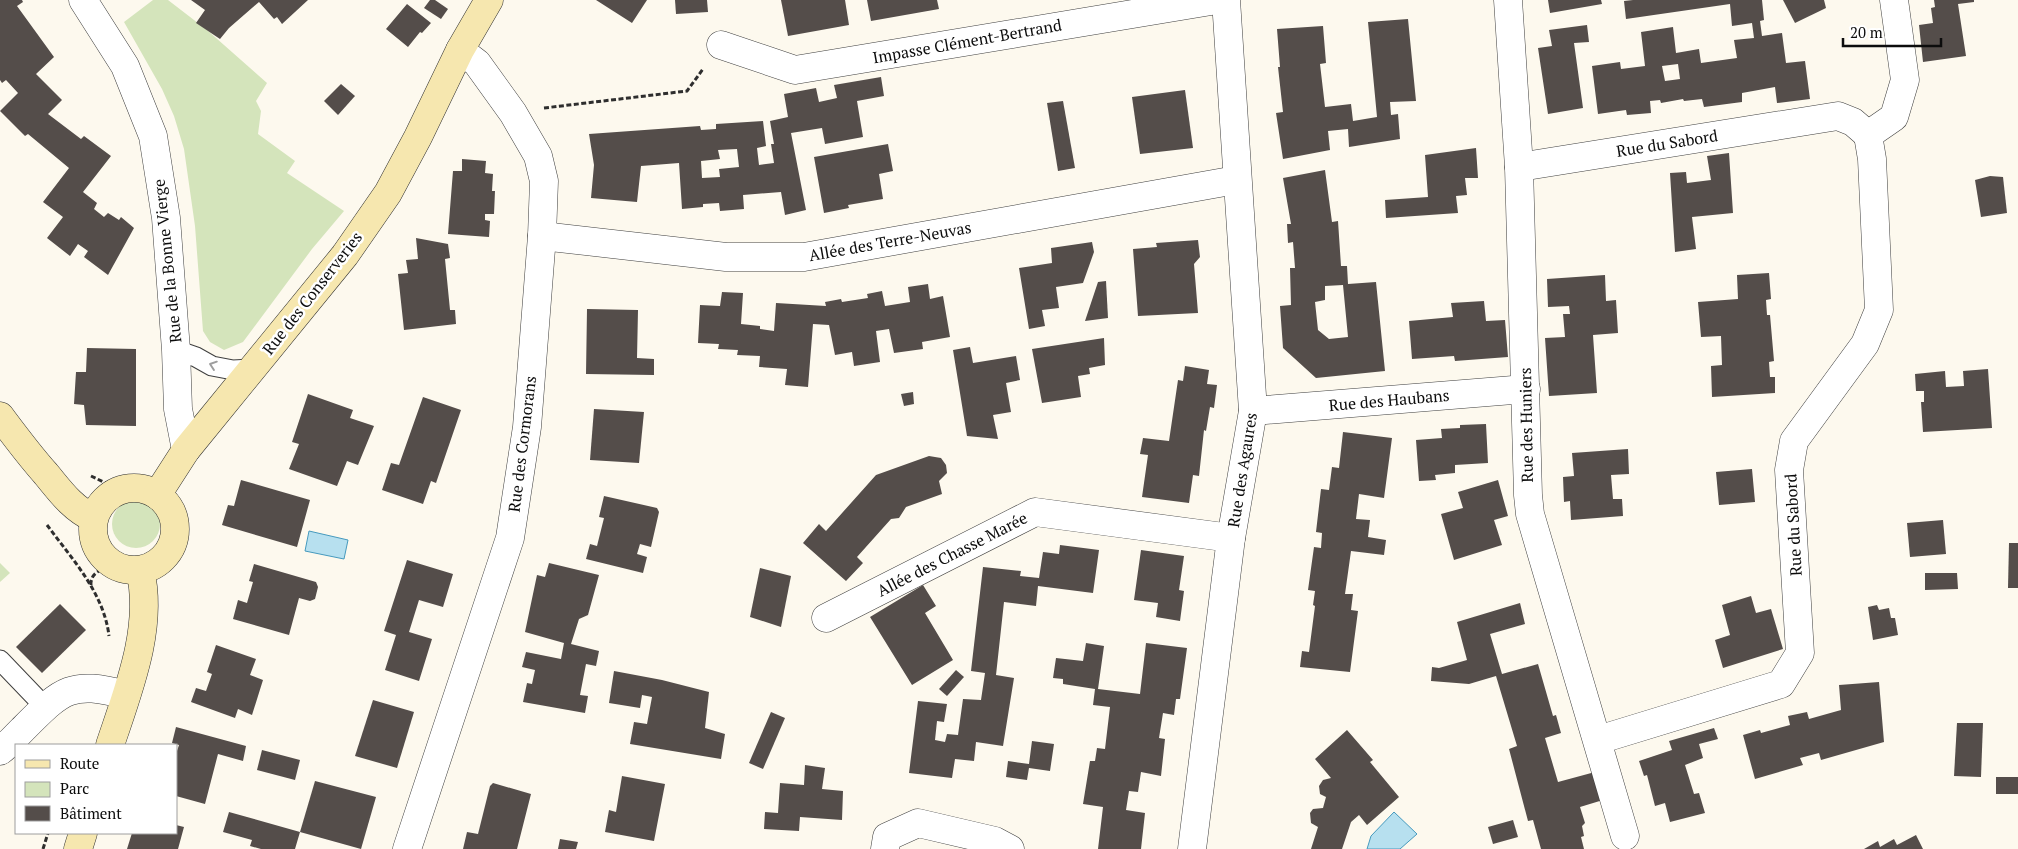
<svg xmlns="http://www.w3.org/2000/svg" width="2018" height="849" font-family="'PT Serif',serif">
<rect width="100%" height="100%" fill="#fdf9ee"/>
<g fill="#d4e4bb">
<polygon points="153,0 168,0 207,30 267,83 256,101 261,111 258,134 295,161 287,173 344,211 312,249 243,342 224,350 210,342 203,331 195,226 184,149 174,116 162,89 124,22"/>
<circle cx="136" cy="524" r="24"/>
<polygon points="0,563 10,573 0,582"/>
</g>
<g fill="#b7e0ef" stroke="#469abe">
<polygon points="309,531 348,540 344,559 305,551"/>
<polygon points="1394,812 1417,834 1400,849 1367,849 1371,836"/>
</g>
<g fill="#544d4a" fill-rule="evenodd">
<polygon points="0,0 22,0 23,2 17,6 54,57 36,74 62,100 48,114 81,139 84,136 111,156 83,192 97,203 94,209 104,217 108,213 119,220 121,217 134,228 108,275 84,257 88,251 78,244 70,256 47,238 63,217 43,202 69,168 28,134 25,136 0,111 18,93 6,80 2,83 0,80"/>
<polygon points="191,0 308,0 282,24 277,17 274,19 259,2 229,28 220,39 196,23 205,10"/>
<polygon points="430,0 435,0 448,9 441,19 424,8"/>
<polygon points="596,0 647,0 632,23"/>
<polygon points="675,0 707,0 708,12 676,14"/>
<polygon points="781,0 845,0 849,25 788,36"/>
<polygon points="867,0 937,0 939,9 871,21"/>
<polygon points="1548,0 1601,0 1602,4 1550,13"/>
<path d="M1633,0H1762L1764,20L1760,21L1762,36L1782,33L1786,63L1805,61L1810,99L1777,103L1775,87L1742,93V102L1704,107L1702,99L1684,101L1683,99L1661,103L1660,100L1650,101L1651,113L1627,115L1626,110L1598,114L1592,66L1620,62L1621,69L1645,66L1641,32L1673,27L1676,53L1699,49L1701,63L1737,58L1734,40L1754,38L1752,23L1732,26L1730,4L1626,19L1624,1ZM1678,64L1680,79L1665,81L1662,66Z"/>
<polygon points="1783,0 1824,0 1826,8 1795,23"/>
<polygon points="1934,0 1974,0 1974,2 1958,4 1966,56 1923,62 1919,25 1933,23 1931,8 1935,7"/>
<polygon points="407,4 431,23 422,33 420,32 408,47 386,29"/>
<polygon points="1408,19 1416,101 1390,102 1391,115 1398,114 1400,139 1349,147 1348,129 1328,131 1330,150 1283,159 1276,113 1283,112 1278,67 1280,67 1277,29 1323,26 1326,63 1320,64 1325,107 1351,104 1353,121 1377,117 1368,22"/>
<polygon points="1587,25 1589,42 1574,43 1583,108 1548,114 1538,48 1552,46 1549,30"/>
<path d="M881,77L884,96L857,101L863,137L825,144L822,128L791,133L806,210L785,215L781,192L743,195L744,209L720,211L719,203L703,204V207L682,209L679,163L641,166L637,202L591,198L594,165L589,134L700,126L701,130L716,129V124L763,121L766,146L757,148L759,165L774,163L771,144H774L770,121L788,117L784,94L816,88L819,102L837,98L834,85ZM737,149L739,167L719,169L720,177L702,178L701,161L720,159L718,150Z"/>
<polygon points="341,84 355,96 338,115 324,101"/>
<polygon points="1185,90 1193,148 1140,154 1132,97"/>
<polygon points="1063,101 1075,168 1058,171 1047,103"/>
<polygon points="888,144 893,171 879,174 883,199 848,205 849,208 824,213 814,157"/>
<polygon points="1476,148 1478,178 1465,178 1467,195 1456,196 1458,213 1386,218 1385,200 1428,197 1425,155"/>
<polygon points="1729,153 1733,213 1692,217 1696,249 1675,252 1670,173 1686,172 1687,183 1711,180 1707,156"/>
<polygon points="462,159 486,161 485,173 493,174 492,191 495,191 494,214 485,214 485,220 490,221 489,237 448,234 453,171 462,171"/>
<path d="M1325,170L1332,222L1338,221L1341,266H1347L1348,284L1376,282L1385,371L1316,378L1283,348L1280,306L1291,305L1290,268H1295L1293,242L1288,243L1287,224H1291L1283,178ZM1343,285L1348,337L1329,339L1318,330L1315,302L1325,300V286Z"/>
<polygon points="1990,176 2003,177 2007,213 1981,217 1975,180"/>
<polygon points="416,238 448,244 450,258 445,259 450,310 455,310 456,324 404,330 398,274 408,273 406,260 418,259"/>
<polygon points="1198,240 1200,257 1194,264 1198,313 1138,316 1133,249 1157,247 1156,243"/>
<polygon points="1092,242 1094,252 1083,283 1056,287 1059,308 1042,310 1045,326 1029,329 1019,268 1052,263 1051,248"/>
<polygon points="1769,273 1771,299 1766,300 1767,315 1770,315 1774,361 1769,362 1770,377 1775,377 1775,393 1712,397 1711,366 1722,365 1721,336 1701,337 1698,302 1738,299 1737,275"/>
<polygon points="1605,275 1606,301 1616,300 1618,333 1593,335 1597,393 1549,396 1545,338 1565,337 1563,314 1570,314 1569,306 1548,307 1547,279"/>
<polygon points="1106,281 1108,318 1085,321 1098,282"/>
<polygon points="928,284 930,299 943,296 950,337 922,342 923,349 894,353 889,329 876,331 880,362 854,366 852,352 835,355 829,325 813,324 808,387 785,385 787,369 759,367 760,356 737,355 738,350 718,349 719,344 698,343 700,305 720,306 722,292 743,293 741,324 760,326 760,329 774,331 776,303 826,306 825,302 841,299 842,302 868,298 867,294 882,291 885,306 910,302 908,287"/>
<polygon points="1484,301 1486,321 1505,320 1508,357 1455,361 1454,356 1412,359 1409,321 1453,317 1451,303"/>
<polygon points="587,309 638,310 637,358 654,359 654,375 586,374"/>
<polygon points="1104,338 1105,365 1089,368 1090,374 1078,376 1081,397 1042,403 1032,349"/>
<polygon points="970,347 973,363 1016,356 1020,380 1006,383 1011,412 993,415 998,439 967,436 953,350"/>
<polygon points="87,348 136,349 136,426 86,425 84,405 74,404 76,372 86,372"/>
<polygon points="1185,366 1209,370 1207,384 1217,385 1214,408 1210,407 1206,431 1204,430 1199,476 1193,475 1189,503 1142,497 1148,455 1140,454 1143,438 1169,441 1178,380 1183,381"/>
<polygon points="1988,369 1992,428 1923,432 1921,402 1924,402 1924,391 1916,391 1915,374 1945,371 1946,387 1964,386 1963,371"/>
<polygon points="913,392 914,404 904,406 901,394"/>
<polygon points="308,394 353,410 350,418 374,426 358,465 347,461 337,486 289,469 299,444 292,442"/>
<polygon points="423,397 461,410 436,483 431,481 423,504 382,490 391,463 399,465"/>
<polygon points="594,409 644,412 639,463 590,460"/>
<polygon points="1486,424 1488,463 1455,465 1455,473 1435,475 1436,480 1419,481 1416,440 1442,438 1441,429 1460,428 1460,425"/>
<polygon points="1343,432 1392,438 1384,498 1359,494 1356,519 1370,520 1368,537 1386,540 1384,555 1351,551 1345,594 1353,594 1351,610 1358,611 1350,672 1300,667 1302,651 1309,652 1315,606 1313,605 1315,591 1308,590 1314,547 1321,548 1322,533 1316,532 1321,489 1329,490 1332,467 1339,468"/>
<polygon points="1628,449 1629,474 1611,475 1613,499 1622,499 1623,516 1571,520 1570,501 1564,502 1563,477 1574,476 1572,453"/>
<polygon points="929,456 941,458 946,465 947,473 939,481 942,494 906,507 899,518 891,519 857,557 863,563 846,581 803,543 819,524 826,531 876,475"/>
<polygon points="1752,469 1755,502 1719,505 1716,472"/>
<polygon points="241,480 310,500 297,547 222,525 228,505 234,506"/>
<polygon points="1498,480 1508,516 1494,520 1502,545 1454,560 1441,514 1463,508 1458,492"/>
<polygon points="604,496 657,508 659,512 651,547 640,544 637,554 647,557 643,573 586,559 590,544 597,546 604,518 599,517"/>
<polygon points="1943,520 1946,554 1910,557 1907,523"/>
<polygon points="2009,543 2018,543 2018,588 2008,588"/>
<polygon points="1060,545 1099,550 1093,593 1038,586 1036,606 1004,602 996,675 1014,678 1003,746 976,742 974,761 955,759 952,778 909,773 918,701 947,704 944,722 937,721 935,740 945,742 947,734 958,735 963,699 981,700 985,673 971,671 983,567 1021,571 1020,576 1039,578 1043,552 1059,554"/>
<polygon points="1141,550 1184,556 1179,590 1184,591 1180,621 1156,617 1158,603 1134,600"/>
<polygon points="407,560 453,574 443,607 419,600 409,632 432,639 419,681 385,670 396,635 384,631"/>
<polygon points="549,563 599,575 588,615 579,619 571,644 599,651 596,666 586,664 580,695 588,696 585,713 523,702 527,683 532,684 535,670 522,667 526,652 561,659 564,643 525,632 537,575 545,577"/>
<polygon points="254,564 316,582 318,587 315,599 310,601 299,598 289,635 233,619 238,600 247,603 253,582 249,581"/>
<polygon points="760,568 791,576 781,627 750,617"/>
<polygon points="1925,573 1957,573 1958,589 1925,590"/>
<polygon points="923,585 936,606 925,613 953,660 912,685 870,617"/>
<polygon points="1751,596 1756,613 1771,609 1783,649 1723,668 1715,640 1730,635 1722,605"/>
<polygon points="1520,603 1525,624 1490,634 1502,674 1538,664 1553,716 1556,715 1561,733 1545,738 1558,782 1595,772 1603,800 1580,807 1585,823 1582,826 1584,836 1581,837 1584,849 1541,849 1533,820 1528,821 1509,749 1517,746 1496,676 1469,684 1431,681 1432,667 1439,668 1467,660 1457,622"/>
<polygon points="60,604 86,630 42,673 16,647"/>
<polygon points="1877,605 1879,610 1889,608 1891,618 1895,618 1898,635 1873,640 1868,607"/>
<polygon points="1086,643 1104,646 1098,689 1140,694 1146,643 1187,648 1180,699 1176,699 1174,715 1163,713 1159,738 1165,739 1161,776 1141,772 1138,792 1129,791 1126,810 1145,813 1141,849 1098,849 1103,807 1083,804 1090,761 1095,761 1097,748 1105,749 1110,707 1093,705 1095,689 1063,684 1063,679 1053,678 1056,658 1083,661"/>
<polygon points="216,645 256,659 250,675 263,680 252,715 238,709 235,718 191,702 196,688 206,691 212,674 207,672"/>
<polygon points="956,670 964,677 947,696 939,689"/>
<polygon points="614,671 662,680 709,692 705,728 725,734 721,759 630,744 634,722 647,724 652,697 642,695 640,708 609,703"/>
<polygon points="1879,682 1884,742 1821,760 1819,753 1800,758 1803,765 1755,779 1743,735 1760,730 1761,733 1790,725 1788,716 1807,712 1809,719 1841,710 1839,685"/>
<polygon points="373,700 414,712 397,768 355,756"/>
<polygon points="771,712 785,718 763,769 749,763"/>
<polygon points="1957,723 1983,723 1981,777 1954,776"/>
<polygon points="176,727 246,746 243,761 218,754 205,804 176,796 176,754 179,745 172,743"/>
<polygon points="1714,728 1718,739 1699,744 1703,758 1685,765 1694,794 1699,793 1705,813 1670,822 1665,803 1655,806 1647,775 1644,776 1639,761 1672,750 1669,741"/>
<polygon points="1347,730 1373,760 1370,762 1399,797 1367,825 1359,815 1351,822 1342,849 1311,849 1318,827 1311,823 1310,813 1313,809 1323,808 1326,797 1320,794 1319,786 1323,780 1331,778 1315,759"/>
<polygon points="1032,741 1054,744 1050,771 1029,768 1027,780 1006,777 1008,761 1029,764"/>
<polygon points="262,750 300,760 295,780 257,770"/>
<polygon points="805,765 825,768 822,789 843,791 842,820 800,817 799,831 764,829 765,812 778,813 780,783 804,785"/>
<polygon points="622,776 665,784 654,841 605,832 609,810 616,812"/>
<rect x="1996" y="777" width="22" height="17"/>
<polygon points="315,781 376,797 361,849 300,832"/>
<polygon points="493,783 531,794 517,849 463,849 467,832 478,834 490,786"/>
<polygon points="229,812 300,832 295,849 261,849 250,846 252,840 223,832"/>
<polygon points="1513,820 1518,837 1493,844 1488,827"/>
<polygon points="176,825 184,827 178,849 127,849 132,833 176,833"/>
<polygon points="1916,835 1923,849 1864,849 1878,841 1880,847 1894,839 1897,845"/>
<polygon points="560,839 578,842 576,849 558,849"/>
</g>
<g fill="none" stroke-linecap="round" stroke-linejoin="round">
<g stroke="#3f3f3f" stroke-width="21">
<g id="lane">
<polyline points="176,350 196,357 212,366 233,370 252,369"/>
<polyline points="0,660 45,707"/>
</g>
</g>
<g stroke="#3f3f3f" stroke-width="29">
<g id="street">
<polyline points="83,0 125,66 153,136 166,218 176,350 178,409 186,450"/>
<polyline points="1508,0 1519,167 1528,495 1530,514 1625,836"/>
<polyline points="721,45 795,70 1217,0"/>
<polyline points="1519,167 1838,116 1853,122 1868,135"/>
<polyline points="542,236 726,257 804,257 1236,180"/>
<polyline points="1253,411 1526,389"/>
<polyline points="826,618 1035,512 1231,538"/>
<polyline points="1598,740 1781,684 1800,653 1789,470 1794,441 1865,344 1879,310 1872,159 1868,135 1894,117 1905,80 1894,0"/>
<path d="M0,751C8,745 15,737 22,730C62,690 70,680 126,695"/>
<polyline points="407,849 510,538 527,427 542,236 544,181 538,156 513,113 477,63 460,50"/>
<polyline points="885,849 887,837 918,823 995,841 1010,849"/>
<polyline points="1192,849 1231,538 1253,411 1226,0"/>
</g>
</g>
<g stroke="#2e2e2e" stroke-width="29">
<g id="secondary">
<path d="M0,416C15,436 29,455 46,474C61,492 72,508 93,518"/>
<circle cx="134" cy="529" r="41"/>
<polyline points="157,495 186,450 345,255 388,193 418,137 460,50 489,0"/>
<path d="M110,745C128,691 154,627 140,570"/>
<polyline points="78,849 83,833"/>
</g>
</g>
<g stroke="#2e2e2e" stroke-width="3" stroke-dasharray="5 2.5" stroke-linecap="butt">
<polyline points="544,108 687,91 703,69"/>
<polyline points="91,476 120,490"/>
<path d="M47,525C72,559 104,593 109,636"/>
<path d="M91,585C90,573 102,569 111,565"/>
<polyline points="43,849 48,833"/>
</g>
<use href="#lane" stroke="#fff" stroke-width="19"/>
<use href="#street" stroke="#fff" stroke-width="28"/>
<use href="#secondary" stroke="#f6e7af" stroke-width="28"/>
</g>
<defs><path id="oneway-chevron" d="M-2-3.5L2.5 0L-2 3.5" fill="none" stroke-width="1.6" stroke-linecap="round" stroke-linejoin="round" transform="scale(1.25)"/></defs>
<use stroke="#9e9e9e" href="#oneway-chevron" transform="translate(213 365) rotate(-161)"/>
<g text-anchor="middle" stroke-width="5" stroke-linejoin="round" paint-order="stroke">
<g font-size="16" fill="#0c0c0c" stroke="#fff">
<text transform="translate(967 41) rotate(-10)" y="6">Impasse Clément-Bertrand</text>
<text transform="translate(1667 143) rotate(-9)" y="6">Rue du Sabord</text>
<text transform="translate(890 241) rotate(-10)" y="6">Allée des Terre-Neuvas</text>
<text transform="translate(167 261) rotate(-96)" y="6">Rue de la Bonne Vierge</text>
<text transform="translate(312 293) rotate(-52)" y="6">Rue des Conserveries</text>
<text transform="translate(1389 400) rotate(-5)" y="6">Rue des Haubans</text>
<text transform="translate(1526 425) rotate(-91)" y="6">Rue des Huniers</text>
<text transform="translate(522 444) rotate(-83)" y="6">Rue des Cormorans</text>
<text transform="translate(1242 470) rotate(-81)" y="6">Rue des Agaures</text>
<text transform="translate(1793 525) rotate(-93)" y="6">Rue du Sabord</text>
<text transform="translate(952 554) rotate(-27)" y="6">Allée des Chasse Marée</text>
</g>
</g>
<rect x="15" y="744" width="162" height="90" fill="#ffffff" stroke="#9e9e9e"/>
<rect x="25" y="760" width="25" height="8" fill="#f6e7af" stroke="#9e9e9e"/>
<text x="60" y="769" font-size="15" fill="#0c0c0c">Route</text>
<rect x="25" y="782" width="25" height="15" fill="#d4e4bb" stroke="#9e9e9e"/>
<text x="60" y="794" font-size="15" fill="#0c0c0c">Parc</text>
<rect x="25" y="806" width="25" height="15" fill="#544d4a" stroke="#9e9e9e"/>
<text x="60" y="819" font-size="15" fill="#0c0c0c">Bâtiment</text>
<path d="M1843 38v8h98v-8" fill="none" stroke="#0c0c0c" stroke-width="2.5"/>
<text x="1850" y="38" font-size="15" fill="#0c0c0c" stroke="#ffffff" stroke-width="4" paint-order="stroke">20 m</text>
</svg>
